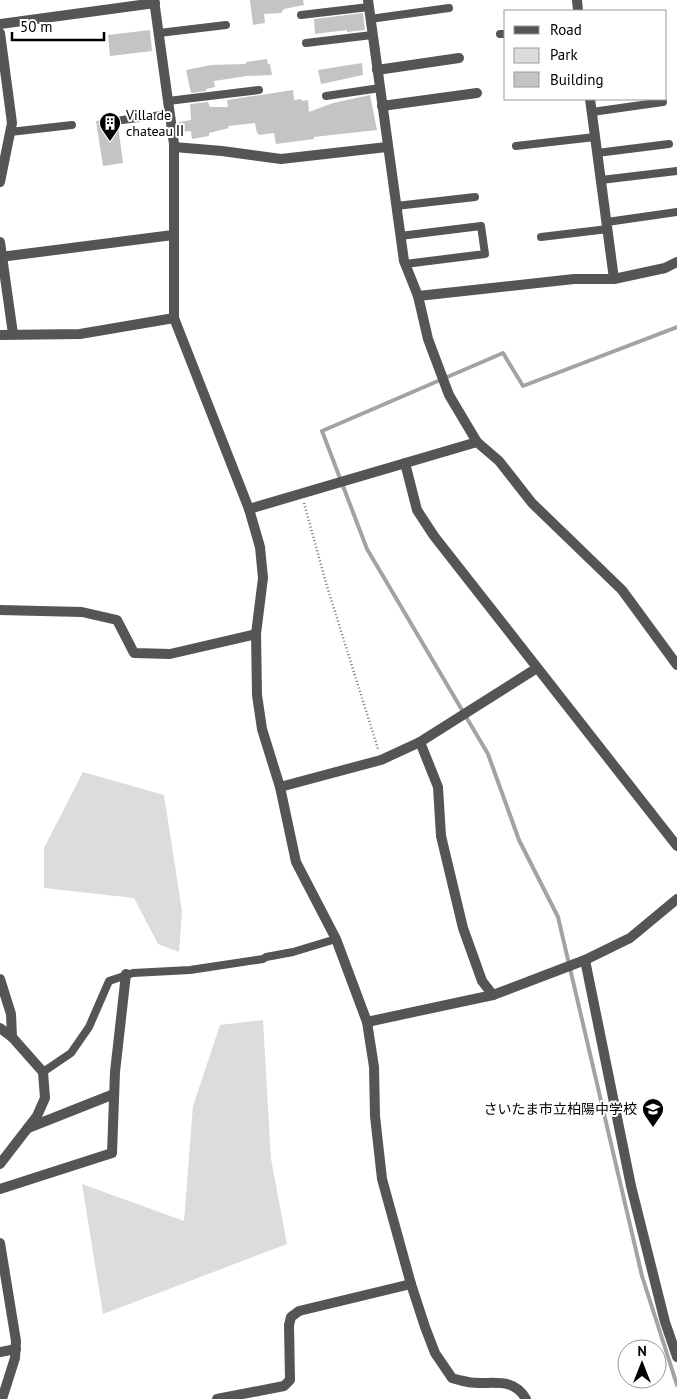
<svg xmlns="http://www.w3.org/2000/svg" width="677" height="1399" font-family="'PT Sans','Noto Sans JP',sans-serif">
<rect width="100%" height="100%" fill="#fff"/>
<g fill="#dcdcdc">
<polygon points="83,772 164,795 182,911 179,952 158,944 134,898 44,888 44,848"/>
<polygon points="263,1020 271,1159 287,1244 103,1314 82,1184 184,1221 193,1106 220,1025"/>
</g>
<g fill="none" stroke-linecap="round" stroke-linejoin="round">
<polyline stroke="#a3a3a3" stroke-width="4" points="677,327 523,386 503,353 322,431 367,549 488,754 519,840 558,917 642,1276 677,1385"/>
</g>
<g fill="#c4c4c4">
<polygon points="250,0 303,0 304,5 284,9 281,13 264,14 265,23 253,25"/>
<polygon points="363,13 365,30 347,32 347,30 315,34 314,19"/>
<polygon points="150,30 152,51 110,56 108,35"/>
<polygon points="267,59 268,64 270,64 272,75 247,76 214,81 215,87 206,89 206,91 191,93 186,70 211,65 246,64 246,62"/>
<polygon points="362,63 363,75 321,84 318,70"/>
<polygon points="293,90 294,100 301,99 302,101 308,100 309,112 333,103 370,95 377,130 314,137 314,139 276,144 274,133 259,135 258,133 257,133 255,123 228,126 229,128 209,133 209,136 192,139 191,131 181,132 179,122 191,120 190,104 208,102 210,107 228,107 227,100"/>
<polygon points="117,118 123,163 103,166 96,121"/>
</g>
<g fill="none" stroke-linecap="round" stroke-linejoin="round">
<polyline stroke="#777" stroke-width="2.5" stroke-dasharray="1 2.5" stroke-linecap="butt" points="304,503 326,583 378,749"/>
<g stroke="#555" stroke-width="8">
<polyline points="301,15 369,7"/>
<polyline points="370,19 449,8"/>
<polyline points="159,33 226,25"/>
<polyline points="500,34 506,34"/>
<polyline points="306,43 372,35"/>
<polyline points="326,96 380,88"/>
<polyline points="168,101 259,90"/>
<polyline points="592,112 663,102"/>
<polyline points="122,120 170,114"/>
<polyline points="10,132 72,125"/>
<polyline points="516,146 595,137"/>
<polyline points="597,153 669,144"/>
<polyline points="601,180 677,171"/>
<polyline points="396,206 475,197"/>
<polyline points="607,222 677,212"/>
<polyline points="400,236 481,226 485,254 405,264"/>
<polyline points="541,237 608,229"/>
<polyline points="43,1072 71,1053 89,1027 109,981 133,973 190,970 263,959 266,957 293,952 336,939"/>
</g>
<g stroke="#555" stroke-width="10">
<polyline points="368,0 404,261 418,296 428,339 449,395 477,442 499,461 532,503 622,590 677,665"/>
<polyline points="577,0 578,11"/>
<polyline points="0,24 155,3"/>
<polyline points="0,33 12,123 0,182"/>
<polyline points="377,70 459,58"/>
<polyline points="590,99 614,279"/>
<polyline points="382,106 477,93"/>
<polyline points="174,147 222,151 281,159 387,147"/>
<polyline points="0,242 13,334"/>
<polyline points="0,257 173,235"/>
<polyline points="418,296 574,279 614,279 665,268 677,262"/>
<polyline points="0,335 80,334 174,318"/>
<polyline points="405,463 417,510 434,536 677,846"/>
<polyline points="249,509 477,442"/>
<polyline points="0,610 82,612 117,620 134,653 170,654 256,634"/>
<polyline points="420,742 438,787 441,836 463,928 482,981 493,995"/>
<polyline points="280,787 381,760 420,742 537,668"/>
<polyline points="585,960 631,1186 665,1322 677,1357"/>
<polyline points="0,979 11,1014 12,1037"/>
<polyline points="367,1022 493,995 585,960 630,938 677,899"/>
<polyline points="28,1128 114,1094"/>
<polyline points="0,1189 112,1153 115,1072 126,974"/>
<polyline points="0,1352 16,1349"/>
</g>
<g stroke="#555" stroke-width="10">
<path d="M154,0L174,144V318L249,509L260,547L263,578L256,634L257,695L262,729L280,787L296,862L336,939L367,1022L374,1067L375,1116L382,1179L411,1284L425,1327L435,1353L452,1378C458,1380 463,1381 468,1382C490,1386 512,1375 526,1399"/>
<polyline points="0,1028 12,1037 43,1072 45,1098 37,1116 0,1164"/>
<polyline points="0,1243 16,1341 15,1358 2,1399"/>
<polyline points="217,1399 284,1386 290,1380 289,1325 291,1317 299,1311 411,1284"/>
</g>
</g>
<defs>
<g id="building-pin" transform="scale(1.125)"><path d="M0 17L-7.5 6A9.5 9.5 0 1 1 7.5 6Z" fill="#000" stroke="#fff"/><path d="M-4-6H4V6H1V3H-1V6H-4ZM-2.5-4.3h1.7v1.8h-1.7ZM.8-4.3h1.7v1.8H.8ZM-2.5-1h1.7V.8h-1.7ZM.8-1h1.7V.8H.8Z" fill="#fff"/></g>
<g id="school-pin" transform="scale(1.125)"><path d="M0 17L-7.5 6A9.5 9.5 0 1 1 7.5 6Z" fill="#000" stroke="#fff"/><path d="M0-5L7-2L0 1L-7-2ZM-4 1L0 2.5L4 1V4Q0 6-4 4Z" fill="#fff"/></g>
</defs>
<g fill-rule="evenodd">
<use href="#building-pin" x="110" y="123"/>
<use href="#school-pin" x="653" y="1109"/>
</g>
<g text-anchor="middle" stroke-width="4" stroke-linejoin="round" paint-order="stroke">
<g font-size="14" fill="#000" stroke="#fff" text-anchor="start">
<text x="126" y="120">Villa de<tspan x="126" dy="16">chateauⅡ</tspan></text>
<text x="637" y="1114" text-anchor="end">さいたま市立柏陽中学校</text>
</g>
</g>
<rect x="504" y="10" width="162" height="90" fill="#ffffff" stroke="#999999"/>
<rect x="514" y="26" width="25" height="8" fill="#555555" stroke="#999999"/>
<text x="550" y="35" font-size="15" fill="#000000">Road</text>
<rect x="514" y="48" width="25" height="15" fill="#dcdcdc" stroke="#999999"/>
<text x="550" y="60" font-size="15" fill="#000000">Park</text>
<rect x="514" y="72" width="25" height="15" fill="#c4c4c4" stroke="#999999"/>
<text x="550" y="85" font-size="15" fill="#000000">Building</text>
<g transform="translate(642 1364)"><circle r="24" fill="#ffffff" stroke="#999999"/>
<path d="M0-4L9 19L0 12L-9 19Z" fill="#000000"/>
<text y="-8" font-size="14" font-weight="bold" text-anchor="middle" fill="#000000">N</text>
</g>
<path d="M12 32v8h92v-8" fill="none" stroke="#000000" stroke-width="2.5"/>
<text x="20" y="32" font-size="15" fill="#000000" stroke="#ffffff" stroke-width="4" paint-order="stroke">50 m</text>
</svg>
